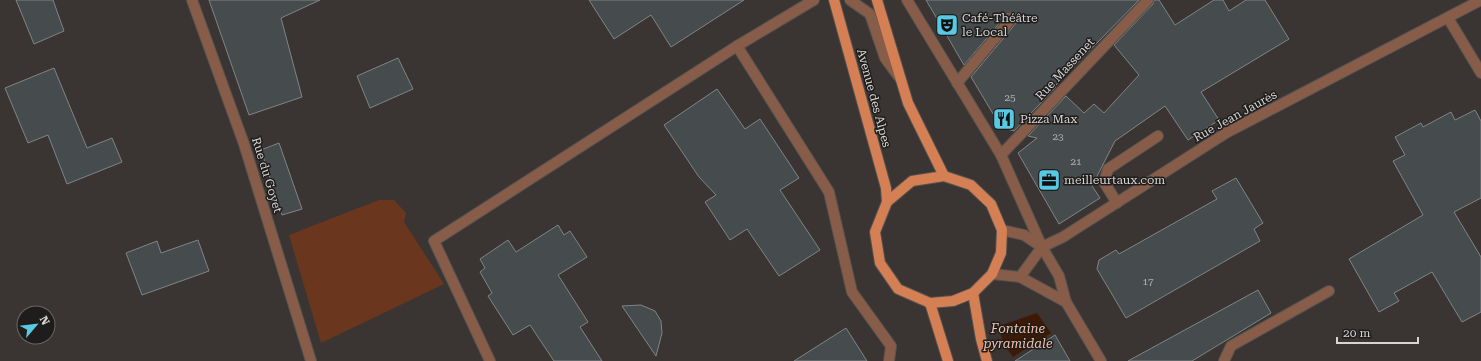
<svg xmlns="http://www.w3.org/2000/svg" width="1481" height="361" font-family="'Roboto Serif',serif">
<rect width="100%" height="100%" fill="#3a3533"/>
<polygon fill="#6a371e" points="379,200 394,200 406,213 404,222 444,284 321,343 289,235"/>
<polygon fill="#3e1905" points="1037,313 1051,333 1013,357 1003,343 999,326"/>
<g fill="#464b4d" stroke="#7f8586">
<polygon points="16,0 53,0 64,31 34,44"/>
<polygon points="209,0 320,0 281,18 302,97 249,115"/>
<polygon points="589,0 744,0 671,47 651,15 614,39"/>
<polygon points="926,0 1139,0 1055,86 1056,87 1014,131 1001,127 971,77 1017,22 1018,15 1013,12 1007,14 964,65"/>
<polygon points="1154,0 1159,0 1175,25 1214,0 1223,0 1229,11 1246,0 1265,0 1289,39 1201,92 1219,120 1188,140 1165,106 1115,141 1092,186 1100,198 1059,224 1018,153 1037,138 1028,136 1066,96 1084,113 1094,104 1104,113 1139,75 1114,45 1153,4"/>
<polygon points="398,58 413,89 370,108 357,76"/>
<polygon points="54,68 87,148 112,138 122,162 67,184 48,135 28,143 5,88"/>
<polygon points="717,89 745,129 760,119 799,178 780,190 820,250 779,276 747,229 730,240 705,202 716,195 699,177 664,125"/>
<polygon points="1475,110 1481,121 1481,198 1454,212 1481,257 1481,312 1462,322 1432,272 1394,293 1399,301 1379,312 1349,259 1423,215 1393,161 1405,155 1395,137 1421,123 1423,127 1451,112 1455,120"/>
<polygon points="279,143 302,209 282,215 261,150"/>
<polygon points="1236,178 1263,223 1254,229 1260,241 1126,318 1097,269 1099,260 1116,250 1119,254 1217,199 1212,191"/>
<polygon points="558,225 564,235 570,231 587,257 558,275 588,322 580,327 602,361 554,361 530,325 513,335 488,296 492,293 480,272 485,268 480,259 508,240 516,252"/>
<polygon points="198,240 209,271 142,295 126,253 157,241 161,253"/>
<polygon points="1258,290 1271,313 1192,361 1128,361"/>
<polygon points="641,305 655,311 661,321 662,333 656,356 622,306"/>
<polygon points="846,328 867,361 794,361"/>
<polygon points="1055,335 1070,361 1015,361"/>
</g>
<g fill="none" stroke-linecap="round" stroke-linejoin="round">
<g stroke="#565250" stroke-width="12">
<g id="minor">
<polyline points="192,0 244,144 311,361"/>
<polyline points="850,0 870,14 885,58 899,77"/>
<polyline points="907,0 1001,155 1042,247"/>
<polyline points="1448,18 1481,73"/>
<polyline points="737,46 829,192 852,292 891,346 889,361"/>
<polyline points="957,83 1012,18"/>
<polyline points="1001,155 1148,0"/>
<polyline points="1117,203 1104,182 1108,169 1158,136"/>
<polyline points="1002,230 1024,235 1042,247 1059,276 1066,302 1101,361"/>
<polyline points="992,274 1020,277 1066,302"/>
<polyline points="1020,277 1042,247 1063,237 1226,133 1481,0"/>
<polyline points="490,361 434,241 737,46 814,0"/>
<polyline points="1224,361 1231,346 1329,291"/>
</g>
</g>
<g stroke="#565250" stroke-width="12">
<g id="major">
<polyline points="834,0 886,188 887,202"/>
<polyline points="877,0 908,103 944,176 971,185 991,204 1002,230 1001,253 992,274 973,293 953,301 930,303 898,289 880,263 875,232 887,202 912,181 944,176"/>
<polyline points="973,293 981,339 987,361"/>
<polyline points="930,303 948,361"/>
</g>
</g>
<use href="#minor" stroke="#875c48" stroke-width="10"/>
<use href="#major" stroke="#d57f55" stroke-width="10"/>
</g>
<defs>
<g id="theatre-square" transform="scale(1.15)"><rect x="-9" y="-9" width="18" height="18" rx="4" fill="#58c9e3" stroke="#1f1d1c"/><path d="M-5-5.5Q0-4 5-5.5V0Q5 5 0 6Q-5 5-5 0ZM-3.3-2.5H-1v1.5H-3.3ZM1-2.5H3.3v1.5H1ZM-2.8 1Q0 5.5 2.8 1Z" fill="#111"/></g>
<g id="restaurant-square" transform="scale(1.15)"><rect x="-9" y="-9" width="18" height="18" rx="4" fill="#58c9e3" stroke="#1f1d1c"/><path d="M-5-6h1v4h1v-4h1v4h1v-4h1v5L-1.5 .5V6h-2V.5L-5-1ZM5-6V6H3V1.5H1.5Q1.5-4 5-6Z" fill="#111"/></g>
<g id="office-square" transform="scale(1.15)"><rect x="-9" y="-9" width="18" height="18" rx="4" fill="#58c9e3" stroke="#1f1d1c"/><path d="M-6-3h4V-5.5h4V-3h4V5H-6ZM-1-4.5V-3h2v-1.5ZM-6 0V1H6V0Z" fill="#111"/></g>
</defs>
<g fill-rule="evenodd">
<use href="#theatre-square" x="947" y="25"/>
<use href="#restaurant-square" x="1004" y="119"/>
<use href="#office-square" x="1049" y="180"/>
</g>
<g text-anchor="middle" stroke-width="3" stroke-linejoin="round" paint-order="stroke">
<g font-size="10" fill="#b3b2b2">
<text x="1010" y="101">25</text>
<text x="1058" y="140">23</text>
<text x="1076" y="165">21</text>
<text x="1148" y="285">17</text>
</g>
<g font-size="12" fill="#d7d4d3" stroke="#1f1d1c" text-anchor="start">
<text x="962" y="22">Café-Théâtre<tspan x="962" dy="14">le Local</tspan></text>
<text x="1020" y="123">Pizza Max</text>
<text x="1064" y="184">meilleurtaux.com</text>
</g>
<g font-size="12" fill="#d7d4d3" stroke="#1f1d1c">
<text transform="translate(1065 69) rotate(-47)" y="4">Rue Massenet</text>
<text transform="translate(874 98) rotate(75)" y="4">Avenue des Alpes</text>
<text transform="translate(1235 116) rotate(-29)" y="4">Rue Jean Jaurès</text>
<text transform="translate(267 175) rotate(73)" y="4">Rue du Goyet</text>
</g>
<g font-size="13" font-style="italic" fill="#f4c1a9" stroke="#1f1d1c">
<text x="1018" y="333">Fontaine<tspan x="1018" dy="15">pyramidale</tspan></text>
</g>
</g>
<g transform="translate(36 325) rotate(62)"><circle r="19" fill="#1f1d1c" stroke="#696665"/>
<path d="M0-3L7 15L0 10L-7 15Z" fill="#58c9e3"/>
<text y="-6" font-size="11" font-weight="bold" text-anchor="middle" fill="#d7d4d3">N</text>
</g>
<path d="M1337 337v6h81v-6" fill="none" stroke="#d7d4d3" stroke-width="2"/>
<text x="1343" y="337" font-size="12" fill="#d7d4d3" stroke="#1f1d1c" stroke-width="3" paint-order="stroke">20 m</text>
</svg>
